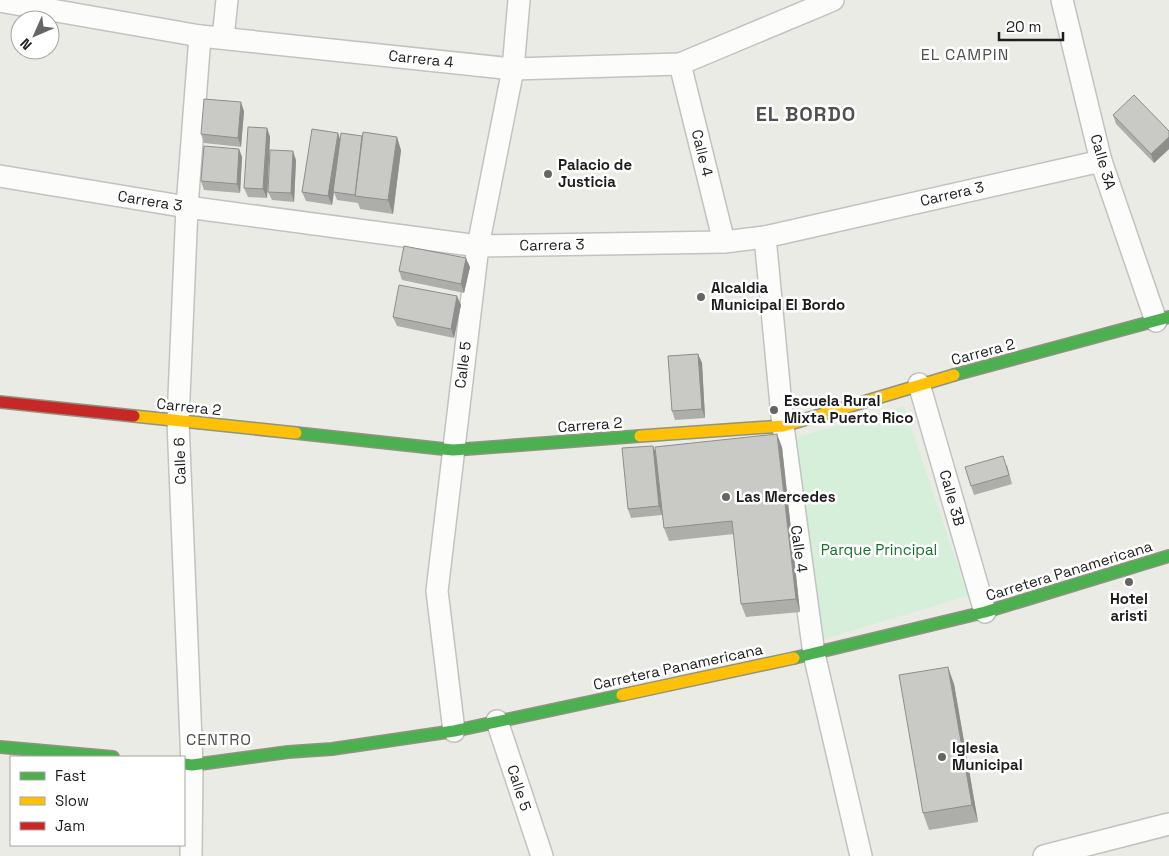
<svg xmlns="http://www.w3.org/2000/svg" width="1169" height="856" font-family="'Space Grotesk',sans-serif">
<rect width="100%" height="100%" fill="#ebebe6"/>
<polygon fill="#d6efda" points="904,406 968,596 821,640 794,438"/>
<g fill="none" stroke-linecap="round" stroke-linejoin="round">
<g stroke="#c2c2c0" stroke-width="24">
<g id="street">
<polyline points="1062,0 1101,161 1156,321"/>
<polyline points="0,1 200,36 513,69 680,64 833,0"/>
<polyline points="223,38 227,0"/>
<polyline points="680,64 724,242"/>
<polyline points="0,176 187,207 478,246 724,242 765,237 1101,161"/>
<polyline points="765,237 783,426 814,654 861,856"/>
<polyline points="919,384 985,612"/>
<polyline points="497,721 542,856"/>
<polyline points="454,731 437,591 478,246 513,69 519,0"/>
<polyline points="191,856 192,765 178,421 187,207 200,36"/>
<polyline points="1044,856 1169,824"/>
</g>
</g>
<g stroke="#8f9480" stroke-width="14">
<g id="fast">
<polyline points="954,375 1169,317"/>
<polyline points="296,433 453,450 640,436"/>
<polyline points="794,658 985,612 1169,556"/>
<polyline points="0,747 113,757"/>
<polyline points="184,764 192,765 288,752 332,749 454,731 622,695"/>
</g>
</g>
<g stroke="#8f9480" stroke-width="14">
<g id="slow">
<polyline points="134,416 296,433"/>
<polyline points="640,436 783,426 954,375"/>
<polyline points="622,695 794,658"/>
</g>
</g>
<g stroke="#8f9480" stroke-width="14">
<polyline id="jam" points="0,402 134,416"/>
</g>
<use href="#street" stroke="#fcfcfb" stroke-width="21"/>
<use href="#fast" stroke="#4caf50" stroke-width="11"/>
<use href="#slow" stroke="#ffc107" stroke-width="11"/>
<use href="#jam" stroke="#c62828" stroke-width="11"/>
</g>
<g fill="#adadaa">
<polygon points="244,111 241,147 204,143 201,134"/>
<polygon points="1113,115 1169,131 1169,149 1154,163 1116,124"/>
<polygon points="267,128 270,137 267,198 248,197 244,188"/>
<polygon points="340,140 401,150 393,214 360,209 358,203 337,200 334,192 332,205 306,201 302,192"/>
<polygon points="239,149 242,157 240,193 204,190 201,181"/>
<polygon points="296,160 294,202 272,200 268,192"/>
<polygon points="470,267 464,293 402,280 399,271"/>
<polygon points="461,305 454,338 397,326 393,317"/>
<polygon points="698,354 702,363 705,418 675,420 672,411"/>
<polygon points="653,446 656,453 782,447 800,612 746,617 741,604 734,534 669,541 664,528 658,477 662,515 631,518 628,509"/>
<polygon points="1007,465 1012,484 974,495 971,486"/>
<polygon points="954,684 978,822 929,830 923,813"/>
</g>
<g fill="#8d8d8b">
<polygon points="241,102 244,111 241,147 238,138"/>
<polygon points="267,128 270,137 267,198 263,189"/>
<polygon points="338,133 341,142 332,205 328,196"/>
<polygon points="397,137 401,150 393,214 388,200"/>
<polygon points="1169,137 1169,149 1154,163 1151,154"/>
<polygon points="239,149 242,157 240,193 237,184"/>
<polygon points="293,151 296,160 294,202 291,193"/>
<polygon points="466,258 470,267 464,293 461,284"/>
<polygon points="457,296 461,305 454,338 451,329"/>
<polygon points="698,354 702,363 705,418 702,409"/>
<polygon points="777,434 782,447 800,612 796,599"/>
<polygon points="653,446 656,455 662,515 659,506"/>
<polygon points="948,667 954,684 978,822 972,805"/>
</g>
<g fill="#c9c9c6" stroke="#8d8d8b">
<polygon points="1134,95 1169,131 1169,137 1151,154 1113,115"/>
<polygon points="204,99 241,102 238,138 201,134"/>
<polygon points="248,127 267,128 263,189 244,188"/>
<polygon points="312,129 338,133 328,196 302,192"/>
<polygon points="363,132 397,137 388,200 355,196"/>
<polygon points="341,133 362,136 355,195 333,192"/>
<polygon points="204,146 239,149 237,184 201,181"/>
<polygon points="270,150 293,151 291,193 268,192"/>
<polygon points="404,246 466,258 461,284 399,271"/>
<polygon points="399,285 457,296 451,329 393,317"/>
<polygon points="698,354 702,409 672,411 668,356"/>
<polygon points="777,434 796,599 741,604 732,521 664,528 655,447"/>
<polygon points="653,446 659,506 628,509 622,448"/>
<polygon points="1003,456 1009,475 971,486 965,467"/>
<polygon points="948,667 972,805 923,813 899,675"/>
</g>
<g fill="#656563" stroke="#fff" stroke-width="2">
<circle cx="548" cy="174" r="5"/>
<circle cx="701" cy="297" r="5"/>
<circle cx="774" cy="410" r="5"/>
<circle cx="726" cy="497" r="5"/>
<circle cx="1129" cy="582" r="5"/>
<circle cx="942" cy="757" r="5"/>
</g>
<g text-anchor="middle" stroke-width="5" stroke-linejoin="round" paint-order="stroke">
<g font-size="15" fill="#1d1d1d" stroke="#fff">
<text transform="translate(421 59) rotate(6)" y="5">Carrera 4</text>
<text transform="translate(702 153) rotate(76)" y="5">Calle 4</text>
<text transform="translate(1103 162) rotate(74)" y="5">Calle 3A</text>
<text transform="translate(952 194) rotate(-13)" y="5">Carrera 3</text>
<text transform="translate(150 201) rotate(9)" y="5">Carrera 3</text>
<text transform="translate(552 245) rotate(-1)" y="5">Carrera 3</text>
<text transform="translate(983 352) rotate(-15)" y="5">Carrera 2</text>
<text transform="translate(463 365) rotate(-83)" y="5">Calle 5</text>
<text transform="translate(189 407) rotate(6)" y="5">Carrera 2</text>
<text transform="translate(590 425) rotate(-4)" y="5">Carrera 2</text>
<text transform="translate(180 461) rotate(-92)" y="5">Calle 6</text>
<text transform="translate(952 498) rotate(74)" y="5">Calle 3B</text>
<text transform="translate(799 549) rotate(82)" y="5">Calle 4</text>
<text transform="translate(1069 571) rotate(-17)" y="5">Carretera Panamericana</text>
<text transform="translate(678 667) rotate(-12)" y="5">Carretera Panamericana</text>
<text transform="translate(519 788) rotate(72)" y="5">Calle 5</text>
</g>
<g font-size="15" font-weight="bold" fill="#1d1d1d" stroke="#fff" text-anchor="start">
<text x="558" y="170">Palacio de<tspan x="558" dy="17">Justicia</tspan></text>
<text x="711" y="293">Alcaldia<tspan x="711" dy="17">Municipal El Bordo</tspan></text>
<text x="784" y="406">Escuela Rural<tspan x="784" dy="17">Mixta Puerto Rico</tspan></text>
<text x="736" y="502">Las Mercedes</text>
<text x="1129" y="604" text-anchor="middle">Hotel<tspan x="1129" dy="17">aristi</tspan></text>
<text x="952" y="753">Iglesia<tspan x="952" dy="17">Municipal</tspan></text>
</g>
<g font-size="15" fill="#16702d" stroke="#fff">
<text x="879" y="555">Parque Principal</text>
</g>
<g font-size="16" letter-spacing="1" fill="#505050" stroke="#fff">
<text x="965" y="60">EL CAMPIN</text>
<text x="219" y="745">CENTRO</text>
</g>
<g font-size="20" font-weight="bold" letter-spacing="1" fill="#505050" stroke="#fff">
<text x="806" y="121">EL BORDO</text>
</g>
</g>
<rect x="10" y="756" width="175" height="90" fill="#ffffff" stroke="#a5a5a5"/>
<rect x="20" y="772" width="25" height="8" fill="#4caf50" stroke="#a5a5a5"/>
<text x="55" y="781" font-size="15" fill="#1d1d1d">Fast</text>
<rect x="20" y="797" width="25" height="8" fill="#ffc107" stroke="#a5a5a5"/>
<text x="55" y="806" font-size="15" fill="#1d1d1d">Slow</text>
<rect x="20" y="822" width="25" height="8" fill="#c62828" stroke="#a5a5a5"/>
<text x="55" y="831" font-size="15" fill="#1d1d1d">Jam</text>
<g transform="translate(35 35) rotate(225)"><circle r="24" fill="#ffffff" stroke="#a5a5a5"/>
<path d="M0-4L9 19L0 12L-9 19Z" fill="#656563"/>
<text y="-8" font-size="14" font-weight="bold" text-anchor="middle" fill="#1d1d1d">N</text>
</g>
<path d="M999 32v8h64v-8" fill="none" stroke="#1d1d1d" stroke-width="2.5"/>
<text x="1006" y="32" font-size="15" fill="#1d1d1d" stroke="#ffffff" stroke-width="4" paint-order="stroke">20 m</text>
</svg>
